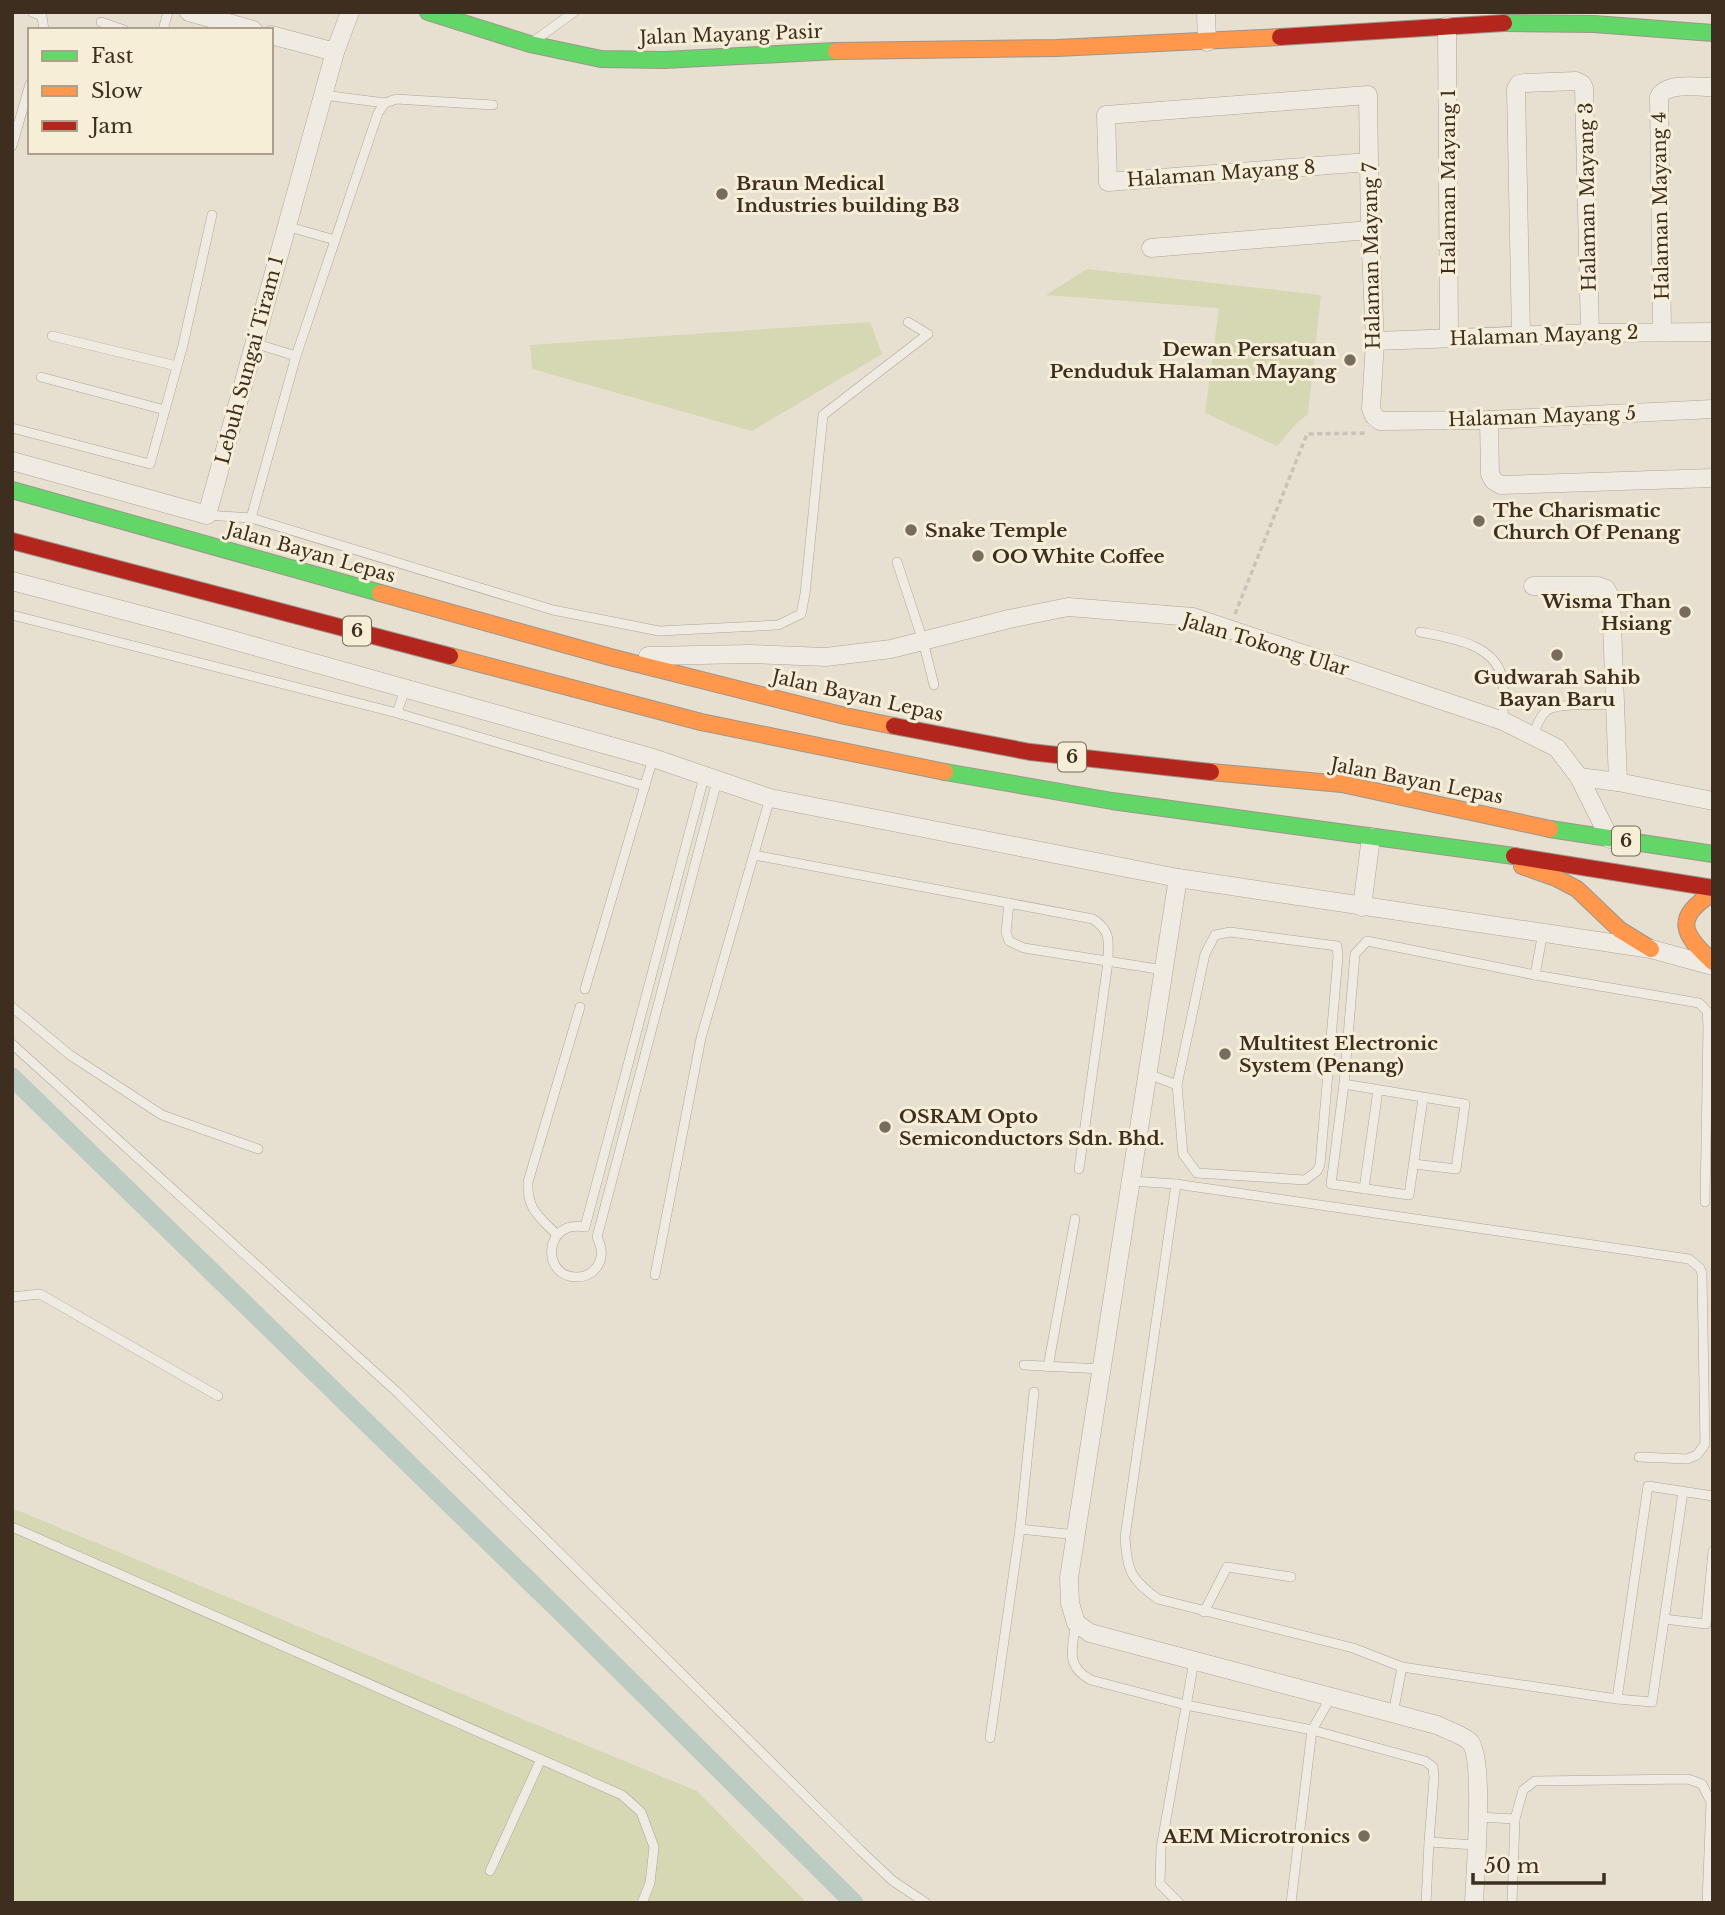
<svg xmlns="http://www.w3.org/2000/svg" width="1725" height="1915" font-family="'Libre Baskerville',serif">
<rect width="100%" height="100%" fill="#e7e0d1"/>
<g fill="#d6d7b3">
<polygon points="1087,269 1321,295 1308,414 1296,424 1277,446 1205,413 1219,308 1046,295"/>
<polygon points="870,322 882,354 752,431 532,369 530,345"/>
<polygon points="12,1508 697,1791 807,1903 12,1903"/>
</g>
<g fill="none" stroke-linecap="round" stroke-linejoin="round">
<polyline stroke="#bcccc2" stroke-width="19" points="12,1077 570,1621 854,1903"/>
<g stroke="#ada599" stroke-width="10">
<g id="lane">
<polyline points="32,12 42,16 44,30"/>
<polyline points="101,22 124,30"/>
<polyline points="163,30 168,12"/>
<polyline points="534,41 574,12"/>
<polyline points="323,95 385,103"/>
<polyline points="12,146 30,84"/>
<polyline points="286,226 335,240"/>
<polyline points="52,336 177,366"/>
<polyline points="254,343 296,356"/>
<polyline points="41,377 165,410"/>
<polyline points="12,428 150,464 183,345 212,215"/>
<polyline points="207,515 251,518 553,610 659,631 778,625 801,614 805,594 823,415 928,334 908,322"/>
<polyline points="251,518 296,356 378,113 385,103 396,99 493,105"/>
<polyline points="897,562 923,641 934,685"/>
<polyline points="12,615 397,713 645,786"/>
<path d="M1420,632C1451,638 1499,644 1503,683C1504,695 1503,709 1503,721"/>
<polyline points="397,713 405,689"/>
<path d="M1532,736C1536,728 1540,716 1546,711C1558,702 1600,705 1615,705"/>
<path d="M704,777L585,1227C543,1219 541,1278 577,1277C584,1277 591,1274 596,1268C604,1258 602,1247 597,1237L717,781"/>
<path d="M754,855L1093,919C1112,932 1108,941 1108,962L1079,1169"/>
<polyline points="1009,903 1006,932 1009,941 1024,948 1164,970"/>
<polyline points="1543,932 1535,975 1699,1003 1707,1011 1708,1027 1705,1202"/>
<polyline points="585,989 653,758"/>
<polyline points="12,1007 70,1055 162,1115 258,1149"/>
<polyline points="12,1044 398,1393 860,1850 893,1881 926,1903"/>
<polyline points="1148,1074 1177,1085 1205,954 1215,935 1230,932 1337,946 1338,957 1320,1165 1317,1171 1305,1180 1197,1173 1183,1154 1177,1085"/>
<polyline points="1344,1084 1465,1104 1456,1169 1414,1164"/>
<polyline points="1423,1098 1409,1195 1331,1184 1344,1084 1355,954 1367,941 1535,975"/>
<polyline points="1131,1181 1176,1184 1689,1259 1700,1268 1702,1274 1705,1444 1697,1455 1687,1459 1639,1457"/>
<path d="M1176,1184L1125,1537C1127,1571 1131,1580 1158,1599L1353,1648L1402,1667L1393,1714"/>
<polyline points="1364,1189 1378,1090"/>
<path d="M557,1235C539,1216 527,1210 528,1182L580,1007"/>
<polyline points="655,1275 701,1038 770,798"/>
<polyline points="12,1297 40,1294 218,1396"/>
<polyline points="1024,1365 1102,1369"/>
<polyline points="1048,1367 1075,1219"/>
<polyline points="12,1527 622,1795 641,1812 654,1847 650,1883 642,1903"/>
<polyline points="1020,1529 1076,1535"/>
<polyline points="1204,1612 1227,1567 1291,1577"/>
<polyline points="1664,1619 1706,1624 1713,1551"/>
<path d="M1076,1623C1072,1649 1065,1666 1091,1680L1186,1705L1312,1730L1425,1761L1433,1767L1434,1778L1429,1842L1426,1903"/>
<polyline points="1402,1667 1617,1699 1648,1486 1713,1496"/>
<polyline points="1617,1699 1652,1702 1683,1492"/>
<polyline points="990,1738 1020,1529 1034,1392"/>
<polyline points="1478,1817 1515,1819"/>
<polyline points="1429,1842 1476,1845"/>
<polyline points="490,1871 541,1759"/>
<polyline points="1179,1903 1160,1884 1161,1848 1194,1661"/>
<polyline points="1291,1903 1312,1730 1331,1697"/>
<polyline points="1512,1903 1515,1819 1523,1790 1535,1781 1688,1779 1702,1784 1711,1802 1707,1903"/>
</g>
</g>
<g stroke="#ada599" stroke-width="19">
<g id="street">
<polyline points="189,12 253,30"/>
<polyline points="1206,12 1207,42"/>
<polyline points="1447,26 1449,338"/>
<polyline points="271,35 335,52"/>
<polyline points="1369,162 1108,182 1106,115 1368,95 1370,230 1375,341 1371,409 1374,416 1380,421 1489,420 1713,409"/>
<polyline points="1151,248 1370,230"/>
<path d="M1662,331L1659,97C1666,82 1698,87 1713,87"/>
<polyline points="1521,335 1516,89 1519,84 1525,83 1576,81 1582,84 1584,88 1590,333"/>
<polyline points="1375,341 1590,333 1713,332"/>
<polyline points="1489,420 1490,474 1494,481 1501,485 1713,478"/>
<polyline points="12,461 207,515 335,52 350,12"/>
<polyline points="12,581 179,625 653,758 770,798 1178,878 1651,949 1713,966"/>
<polyline points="1533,586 1598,586 1606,589 1611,598 1618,782"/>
<polyline points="648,656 750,654 826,657 891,649 1009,619 1068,607 1193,617 1503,721 1557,748 1579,777 1610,839"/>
<polyline points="1579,777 1618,782 1713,801"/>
<path d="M1178,878L1069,1578L1070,1603L1076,1623L1090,1633L1437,1725C1445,1729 1465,1736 1470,1742C1485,1759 1475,1875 1474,1903"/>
<polyline points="1362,907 1371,837"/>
</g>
</g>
<g stroke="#9c958a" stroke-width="18">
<g id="fast">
<polyline points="428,12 530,44 601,59 664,60 836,51"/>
<polyline points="1504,23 1594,24 1713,33"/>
<polyline points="12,490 380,593"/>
<polyline points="945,772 1112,801 1514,856"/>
<polyline points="1550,829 1713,854"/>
</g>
</g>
<g stroke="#9c958a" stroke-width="18">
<g id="slow">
<polyline points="836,51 1057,48 1280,37"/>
<polyline points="380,593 610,657 845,716 894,726"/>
<polyline points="450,656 701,722 945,772"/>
<polyline points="1211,772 1342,784 1550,829"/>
<polyline points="1522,866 1556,878 1577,889 1620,930 1651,949"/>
<path d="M1713,893C1673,918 1682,934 1713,962"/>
</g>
</g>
<g stroke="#9c958a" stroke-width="18">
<g id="jam">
<polyline points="1280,37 1504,23"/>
<polyline points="12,541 450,656"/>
<polyline points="894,726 1030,752 1211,772"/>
<polyline points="1514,856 1713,888"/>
</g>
</g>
<polyline stroke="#c8c2b9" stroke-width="3.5" stroke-dasharray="5 3.5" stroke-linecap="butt" points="1235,614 1307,434 1368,433"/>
<use href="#lane" stroke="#efebe3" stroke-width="9"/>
<use href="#street" stroke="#efebe3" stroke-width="18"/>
<use href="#fast" stroke="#63d668" stroke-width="16"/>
<use href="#slow" stroke="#ff974d" stroke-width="16"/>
<use href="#jam" stroke="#b3261e" stroke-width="16"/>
</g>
<g fill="#786c5e" stroke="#f7eed8" stroke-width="2.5">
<circle cx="722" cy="194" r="7"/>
<circle cx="1350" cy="360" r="7"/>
<circle cx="1479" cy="521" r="7"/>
<circle cx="911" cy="530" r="7"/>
<circle cx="978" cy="556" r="7"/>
<circle cx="1685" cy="612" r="7"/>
<circle cx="1557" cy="655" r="7"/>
<circle cx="1225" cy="1054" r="7"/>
<circle cx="885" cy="1127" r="7"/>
<circle cx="1364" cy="1836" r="7"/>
</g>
<g text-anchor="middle" stroke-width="6" stroke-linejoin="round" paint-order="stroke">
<g fill="#f7eed8" stroke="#756857" stroke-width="2">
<rect x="343" y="616.5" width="28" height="29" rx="5"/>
<rect x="1058" y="742.5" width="28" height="29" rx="5"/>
<rect x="1612" y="826.5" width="28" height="29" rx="5"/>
</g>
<g font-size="18" font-weight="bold" fill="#3d2e20">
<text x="357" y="637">6</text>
<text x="1072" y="763">6</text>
<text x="1626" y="847">6</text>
</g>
<g font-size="19" fill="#3d2e20" stroke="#f7eed8">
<text transform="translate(731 34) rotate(-2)" y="7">Jalan Mayang Pasir</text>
<text transform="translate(1221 173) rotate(-4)" y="7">Halaman Mayang 8</text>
<text transform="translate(1448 182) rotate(-90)" y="7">Halaman Mayang 1</text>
<text transform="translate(1587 197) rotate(-91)" y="7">Halaman Mayang 3</text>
<text transform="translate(1660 206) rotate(-91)" y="7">Halaman Mayang 4</text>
<text transform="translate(1371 256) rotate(-91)" y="7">Halaman Mayang 7</text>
<text transform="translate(1544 335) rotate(-2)" y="7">Halaman Mayang 2</text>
<text transform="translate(249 360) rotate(-75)" y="7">Lebuh Sungai Tiram 1</text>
<text transform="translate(1542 416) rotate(-2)" y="7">Halaman Mayang 5</text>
<text transform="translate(311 552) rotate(16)" y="7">Jalan Bayan Lepas</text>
<text transform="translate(1266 644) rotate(17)" y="7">Jalan Tokong Ular</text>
<text transform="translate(858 695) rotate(13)" y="7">Jalan Bayan Lepas</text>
<text transform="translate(1417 780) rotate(11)" y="7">Jalan Bayan Lepas</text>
</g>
<g font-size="19" font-weight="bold" fill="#3d2e20" stroke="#f7eed8" text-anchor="start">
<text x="736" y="190">Braun Medical<tspan x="736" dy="22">Industries building B3</tspan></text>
<text x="1336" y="356" text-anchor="end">Dewan Persatuan<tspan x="1336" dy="22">Penduduk Halaman Mayang</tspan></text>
<text x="1493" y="517">The Charismatic<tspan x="1493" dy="22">Church Of Penang</tspan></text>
<text x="925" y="537">Snake Temple</text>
<text x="992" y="563">OO White Coffee</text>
<text x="1671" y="608" text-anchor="end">Wisma Than<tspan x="1671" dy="22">Hsiang</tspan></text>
<text x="1557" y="684" text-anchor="middle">Gudwarah Sahib<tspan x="1557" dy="22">Bayan Baru</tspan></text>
<text x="1239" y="1050">Multitest Electronic<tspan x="1239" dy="22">System (Penang)</tspan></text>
<text x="899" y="1123">OSRAM Opto<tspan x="899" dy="22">Semiconductors Sdn. Bhd.</tspan></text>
<text x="1350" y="1843" text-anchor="end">AEM Microtronics</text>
</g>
</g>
<rect width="1725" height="1915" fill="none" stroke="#3d2e20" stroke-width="28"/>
<rect x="28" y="28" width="245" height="126" fill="#f7eed8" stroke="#ada18e" stroke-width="2"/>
<rect x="42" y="51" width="35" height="10" fill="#63d668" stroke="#ada18e" stroke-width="2"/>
<text x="91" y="63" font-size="21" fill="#3d2e20">Fast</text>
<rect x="42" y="86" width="35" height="10" fill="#ff974d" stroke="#ada18e" stroke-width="2"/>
<text x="91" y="98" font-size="21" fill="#3d2e20">Slow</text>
<rect x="42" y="121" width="35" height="10" fill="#b3261e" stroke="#ada18e" stroke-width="2"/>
<text x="91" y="133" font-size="21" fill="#3d2e20">Jam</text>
<path d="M1473 1873v10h131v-10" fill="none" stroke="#3d2e20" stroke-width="3.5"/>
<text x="1484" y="1873" font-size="21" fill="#3d2e20" stroke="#f7eed8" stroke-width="5" paint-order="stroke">50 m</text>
</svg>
